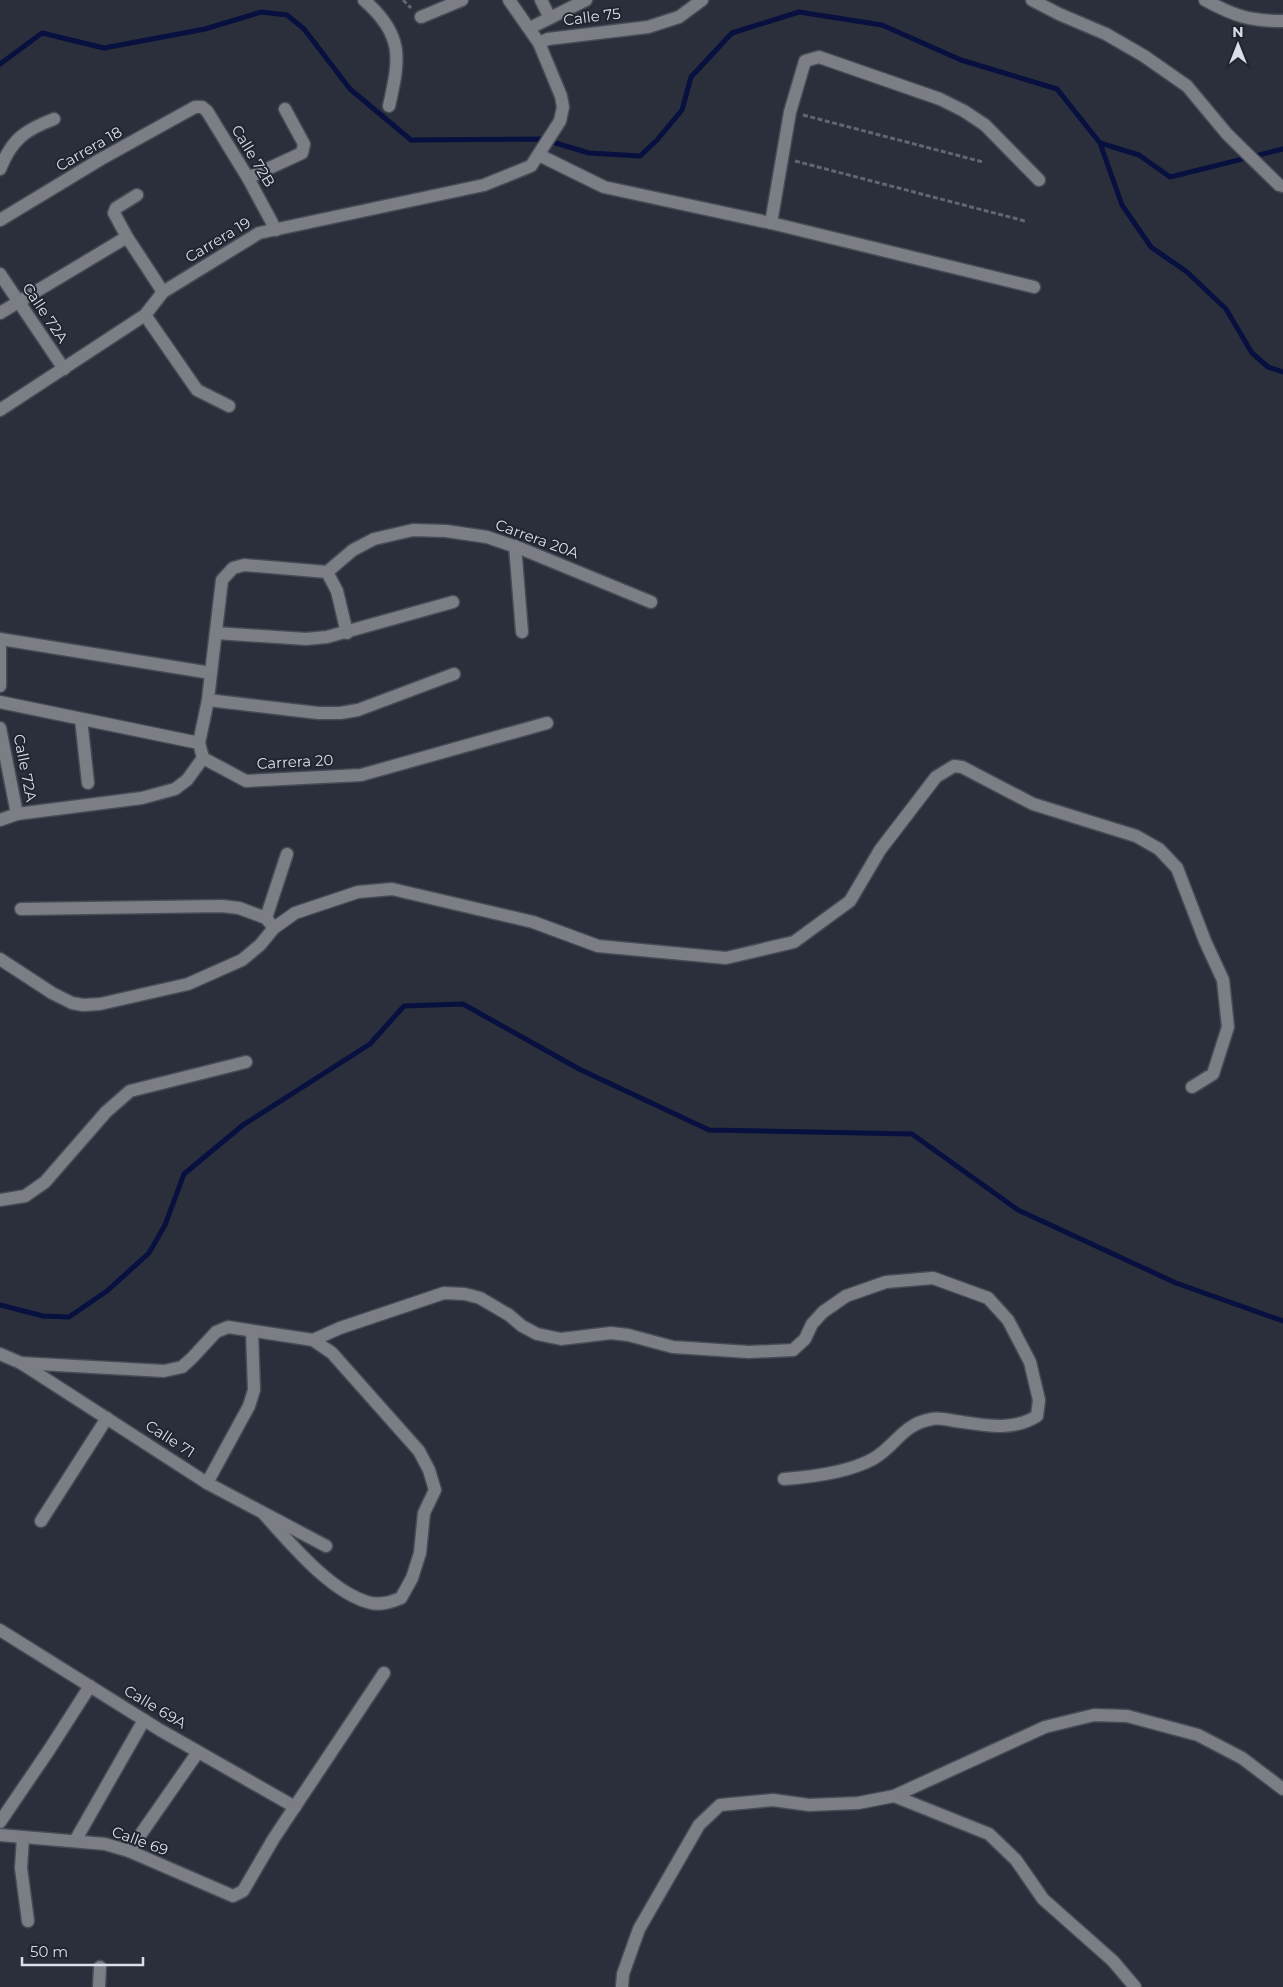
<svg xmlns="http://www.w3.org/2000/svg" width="1283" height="1987" font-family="Montserrat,sans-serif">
<rect width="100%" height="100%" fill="#2a2f3b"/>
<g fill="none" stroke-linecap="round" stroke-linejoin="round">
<g stroke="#07103f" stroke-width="5">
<polyline points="0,64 42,33 104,48 205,29 261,12 287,15 304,29 350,89 411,140 542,139 589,153 640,156 657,140 682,110 691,77 732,33 799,12 882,25 961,60 1057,89 1100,143 1139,155 1170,177 1283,149"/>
<polyline points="1100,143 1122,205 1151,247 1187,272 1226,309 1252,353 1268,367 1283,372"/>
<polyline points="0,1305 43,1316 69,1317 107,1291 149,1253 165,1225 184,1174 243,1125 370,1044 404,1006 463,1004 579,1069 709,1130 912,1134 1018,1210 1176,1283 1283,1321"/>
</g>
<g stroke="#464b56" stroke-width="15">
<g id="minor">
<path d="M364,0C404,35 400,58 389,106"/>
<polyline points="541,0 550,18"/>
<polyline points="1032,0 1059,14 1106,34 1144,56 1187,86 1227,134 1279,185 1283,186"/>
<path d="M1205,0C1234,16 1250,21 1283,21"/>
<polyline points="421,17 462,0"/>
<polyline points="530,28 586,0"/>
<polyline points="539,43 548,39 648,27 679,17 702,0"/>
<polyline points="539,155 604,187 771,223 1034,287"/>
<path d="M0,169C12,139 25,130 54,119"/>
<polyline points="248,178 302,153 304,144 285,109"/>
<polyline points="137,195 116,208 114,213 127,237 163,292"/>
<polyline points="0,220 101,159 195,107 202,107 207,111 248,178 276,230"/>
<polyline points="771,223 790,112 805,61 819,57 940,99 964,111 985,125 1039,180"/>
<polyline points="0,274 64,369"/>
<polyline points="0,313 127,237"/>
<polyline points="145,315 197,390 229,406"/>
<polyline points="0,410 145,315 163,292 259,233 484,185 531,166 560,121 563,107 561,96 539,43 509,0"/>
<polyline points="515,546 522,632"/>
<polyline points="327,572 353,550 374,539 413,530 446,531 487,537 522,549 651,602"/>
<polyline points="327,572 337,591 347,633"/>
<polyline points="216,633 306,639 327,637 453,602"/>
<polyline points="0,639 211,673 208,700 199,743"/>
<polyline points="0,648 0,686"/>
<polyline points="211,673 222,580 233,568 244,565 327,572"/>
<polyline points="208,700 318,713 340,713 358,710 454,674"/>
<polyline points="0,702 199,743 203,758 246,781 361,775 547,723"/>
<polyline points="81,719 88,783"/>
<polyline points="0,728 17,814"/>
<polyline points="0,820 17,814 142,798 175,789 187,780 203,758"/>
<polyline points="21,909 222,906 239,908 266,918 274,928"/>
<polyline points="266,918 287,854"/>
<polyline points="0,959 52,993 72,1003 83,1005 100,1004 188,984 242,960 260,945 274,928 295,913 358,892 392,889 533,922 598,946 726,958 794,942 850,901 880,850 936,777 954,766 962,767 1033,804 1136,836 1159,849 1177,868 1205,941 1223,980 1228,1027 1213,1074 1192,1087"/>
<polyline points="0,1200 25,1196 45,1182 106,1112 130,1091 246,1062"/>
<path d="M313,1340L340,1328L444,1293L465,1294L480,1298L509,1315L522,1326L537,1334L561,1339L611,1333L628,1335L673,1347L749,1352L793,1350L805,1339L812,1324L823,1312L846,1296L886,1282L933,1278L988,1298L1008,1320L1030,1362L1039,1400L1037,1416C1012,1432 983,1425 955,1421C948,1420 939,1417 932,1419C902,1424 896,1446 873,1459C847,1473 812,1477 784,1479"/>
<polyline points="0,1354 21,1363 207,1483 326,1546"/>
<path d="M21,1363L164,1371L182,1367L192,1358L216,1332L228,1327L313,1340L332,1353L419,1451L429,1470L435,1490L424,1513L420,1553L412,1578L401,1598C391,1602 382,1605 371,1603C332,1594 290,1543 264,1514"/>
<polyline points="207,1483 249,1406 254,1390 252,1331"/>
<polyline points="41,1521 107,1418"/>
<polyline points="0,1630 160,1730 295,1807"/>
<polyline points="894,1796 989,1834 1016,1860 1043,1899 1113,1961 1135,1987"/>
<polyline points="0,1822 49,1750 90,1686"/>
<polyline points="0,1835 105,1844 129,1851 233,1896 243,1891 274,1838 384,1673"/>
<polyline points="23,1837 21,1868 28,1921"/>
<polyline points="75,1841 144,1720"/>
<polyline points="129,1851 198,1752"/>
<polyline points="99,1987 100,1967"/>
<polyline points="622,1987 623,1974 639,1929 699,1825 720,1805 773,1800 809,1805 858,1803 894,1796 1045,1727 1094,1715 1127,1716 1198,1735 1242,1758 1283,1789"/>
</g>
</g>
<g stroke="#616670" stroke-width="3" stroke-dasharray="5 2.5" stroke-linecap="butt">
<polyline points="403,0 411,8"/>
<polyline points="803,115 983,162"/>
<polyline points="795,161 1025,221"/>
</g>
<use href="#minor" stroke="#7b7e84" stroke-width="12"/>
</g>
<g text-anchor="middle" stroke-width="4" stroke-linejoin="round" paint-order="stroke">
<g font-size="15" fill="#dbdee6" stroke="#212530">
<text transform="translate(592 17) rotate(-7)" y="5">Calle 75</text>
<text transform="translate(89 149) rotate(-30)" y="5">Carrera 18</text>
<text transform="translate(253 156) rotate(59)" y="5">Calle 72B</text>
<text transform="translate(218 240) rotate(-31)" y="5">Carrera 19</text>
<text transform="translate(45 313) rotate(56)" y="5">Calle 72A</text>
<text transform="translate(537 539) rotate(20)" y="5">Carrera 20A</text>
<text transform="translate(295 762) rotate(-3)" y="5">Carrera 20</text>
<text transform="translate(25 768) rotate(79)" y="5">Calle 72A</text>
<text transform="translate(170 1439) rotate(33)" y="5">Calle 71</text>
<text transform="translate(155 1707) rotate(31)" y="5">Calle 69A</text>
<text transform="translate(140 1841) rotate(20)" y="5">Calle 69</text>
</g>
</g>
<g transform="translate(1238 45)" stroke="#212530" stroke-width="4" paint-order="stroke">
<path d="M0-4L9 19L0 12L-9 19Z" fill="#dbdee6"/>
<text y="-8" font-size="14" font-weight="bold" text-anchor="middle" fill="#dbdee6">N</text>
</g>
<path d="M22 1957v8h121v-8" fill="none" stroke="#dbdee6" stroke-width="2.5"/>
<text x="30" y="1957" font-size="15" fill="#dbdee6" stroke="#212530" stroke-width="4" paint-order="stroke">50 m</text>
</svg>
